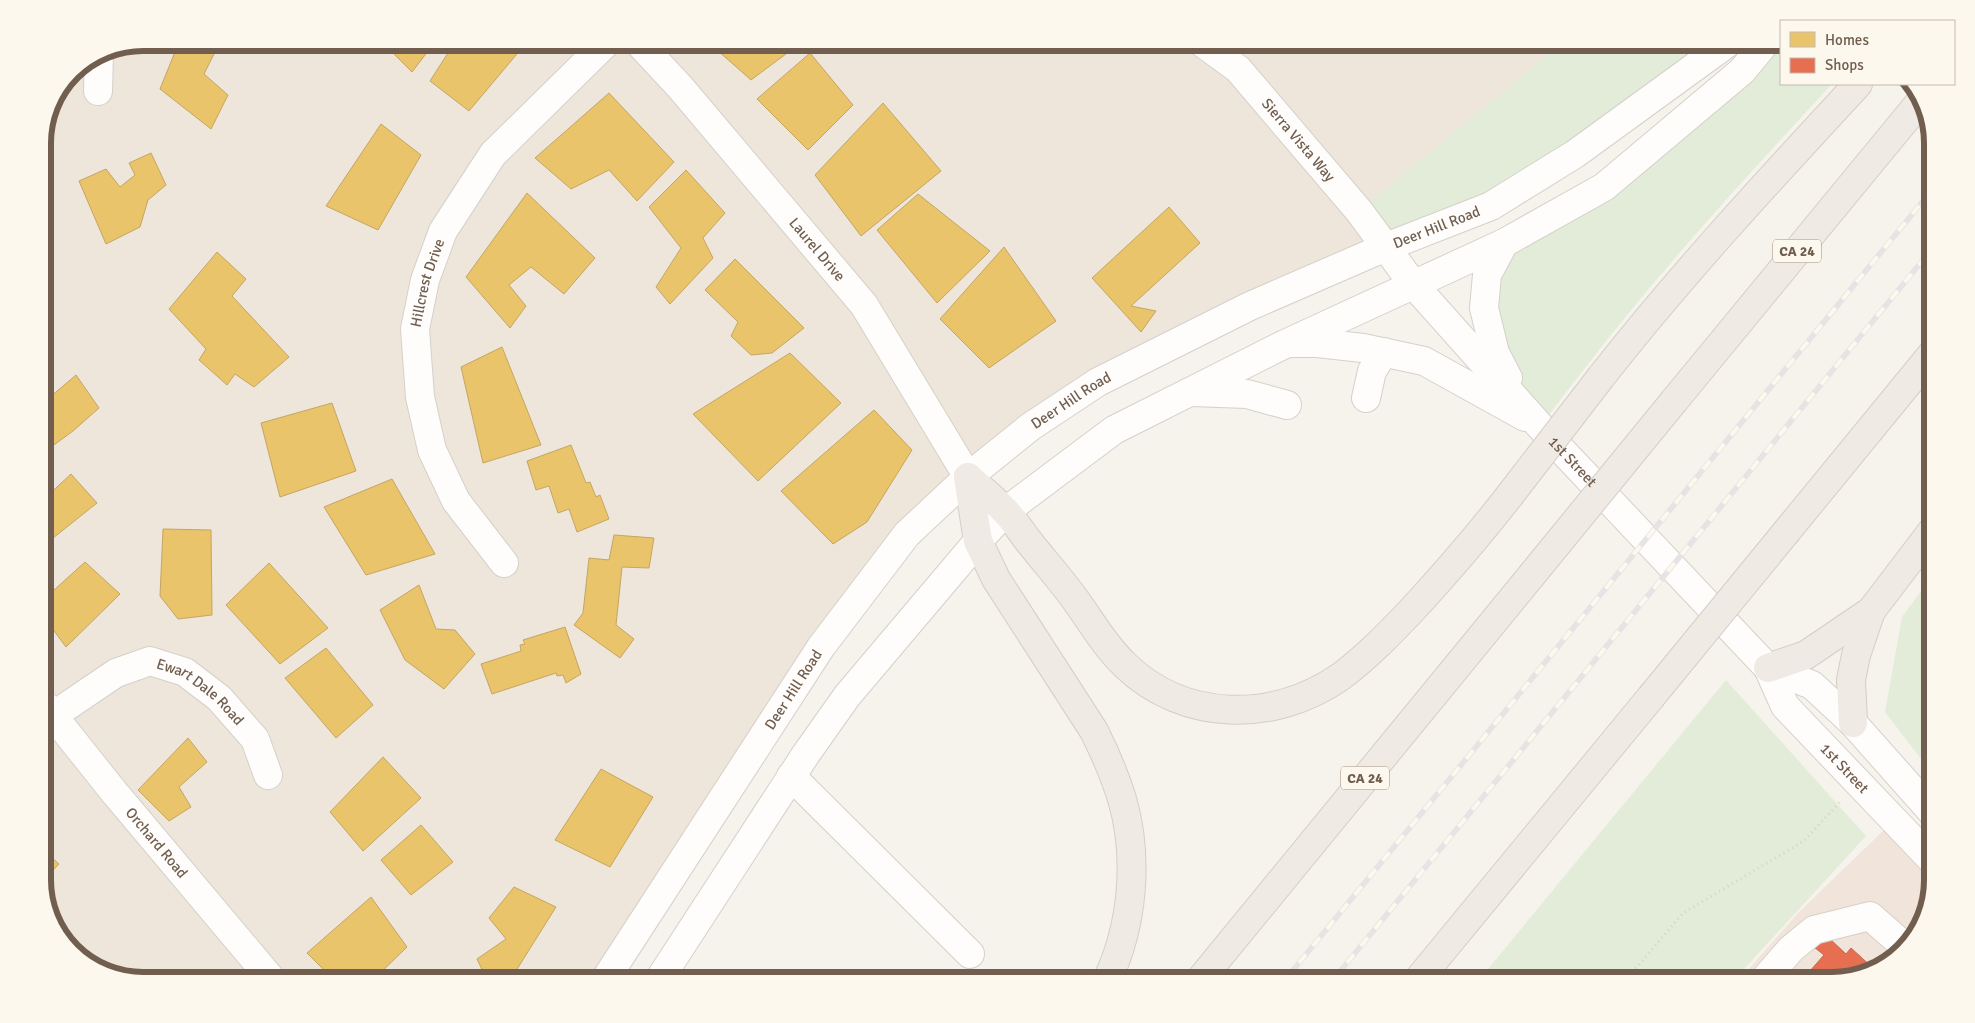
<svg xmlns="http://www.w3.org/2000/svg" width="1975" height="1023" font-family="Signika,sans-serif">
<rect width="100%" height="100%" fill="#f6f3ec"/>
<polygon fill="#eee6da" points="143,42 1562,43 1359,211 1386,247 1098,382 907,534 605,980 143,980 98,970 60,936 43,887 43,137 50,104 72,72 105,50"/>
<polygon fill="#f0e4db" points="1886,828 1932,876 1932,880 1922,925 1882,967 1832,980 1739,980 1798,913"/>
<g fill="#e2ecd8">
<polygon points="1562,43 1729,43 1597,138 1386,247 1359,211"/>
<path d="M1766,43H1781V84H1832C1771,150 1710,216 1652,285C1613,331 1577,378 1541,425L1523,405L1487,275L1504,243L1604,187Z"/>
<polygon points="1932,576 1932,773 1885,712 1902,617"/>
<polygon points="1726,680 1866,836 1734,980 1479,980"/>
</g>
<g fill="#e9c46a" stroke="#c5a562">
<polygon points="179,42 220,42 204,74 228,95 211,129 160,89"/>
<polygon points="387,42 435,42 412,72 386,46"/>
<polygon points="455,42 527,42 469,111 430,81"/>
<polygon points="708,42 802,42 751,80"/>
<polygon points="810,53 853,105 808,150 757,99"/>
<polygon points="609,93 674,162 637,201 609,170 571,189 535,158"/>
<polygon points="883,103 941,171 861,236 815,175"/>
<polygon points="381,124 421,155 378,230 326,206"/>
<polygon points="151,153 166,185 148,200 140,227 106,244 79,181 106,169 120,187 135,175 129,163"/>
<polygon points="686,170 725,213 703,238 713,258 670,304 656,287 681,248 649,207"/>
<polygon points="527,193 595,258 564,294 531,267 509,285 526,306 510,328 466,277"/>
<polygon points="918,194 990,251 937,303 877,230"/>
<polygon points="1169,207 1200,243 1131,306 1156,311 1141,332 1092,278"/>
<polygon points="1004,247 1056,321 989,368 940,319"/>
<polygon points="217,252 246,279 232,296 289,357 254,387 235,374 227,385 199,360 206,349 169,309"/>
<polygon points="735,259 804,328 772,353 751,355 731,336 738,322 705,290"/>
<polygon points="502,347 541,445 483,463 461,367"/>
<polygon points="790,353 841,403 758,481 693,414"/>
<polygon points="76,375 99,408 73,431 43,453 43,403"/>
<polygon points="332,403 356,471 280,497 261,423"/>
<polygon points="874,410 912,450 867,522 833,544 781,491"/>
<polygon points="571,445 586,483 590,482 596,497 600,495 609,519 577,532 569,509 558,513 549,486 536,490 527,461"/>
<polygon points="71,474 97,503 43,546 43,500"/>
<polygon points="392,479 435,554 366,575 324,507"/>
<polygon points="163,529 211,530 212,615 178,619 160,596"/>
<polygon points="614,535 654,538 649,568 622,567 616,625 634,639 620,658 574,625 583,613 589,558 609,560"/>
<polygon points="85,562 120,594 66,647 43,616 43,600"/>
<polygon points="269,563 328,628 280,664 226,605"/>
<polygon points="419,585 436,629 455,630 475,654 444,689 405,660 380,610"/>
<polygon points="565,627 581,674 566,683 563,675 557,676 556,673 492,694 481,664 521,651 520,645 525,644 523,640"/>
<polygon points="326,648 373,705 336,738 285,678"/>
<polygon points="188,738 207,762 179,787 191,807 169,821 138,790"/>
<polygon points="383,757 421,798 363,851 330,812"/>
<polygon points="601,769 653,797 610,867 555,840"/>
<polygon points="421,825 453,862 411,895 381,860"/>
<polygon points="43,850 59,864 43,881"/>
<polygon points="514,887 556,907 514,974 496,980 487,980 477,959 506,939 489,918"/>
<polygon points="371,897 407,947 373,980 317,980 326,972 307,953"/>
</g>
<polygon fill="#e76f51" stroke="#c46a50" points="1820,939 1830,939 1846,954 1851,948 1874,969 1832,980 1802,980 1824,955 1814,947"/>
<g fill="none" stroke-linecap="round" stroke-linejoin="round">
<g stroke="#d5d0ca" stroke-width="30">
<g id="minor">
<path id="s1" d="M638,42L680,87L864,305L968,477"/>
<path id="s2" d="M1201,42L1238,69L1359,211L1413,284L1555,443L1768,668L1785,706L1932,860"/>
<polyline points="98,91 99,54"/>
<polyline points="1504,243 1487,275 1484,308 1495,353 1508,378"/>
<polyline points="1291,343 1317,343 1363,348 1424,361 1525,417"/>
<polyline points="1191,392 1247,394 1287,405"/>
<polyline points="1366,398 1372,371 1384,352"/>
<path id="s3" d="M504,563L456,501L432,450L420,397L415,329L425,280L443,231L493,154L607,42"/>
<polyline points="1768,668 1812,685 1853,723 1932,812"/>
<path id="s4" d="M43,703L114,792L272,980"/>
<path id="s5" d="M54,715L116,673L150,661L185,672L219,698L255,739L268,775"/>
<polyline points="791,776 970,954"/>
<path id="s6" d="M605,980L821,647L907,534L968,477L1030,427L1098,382L1250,306L1386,247L1491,206L1575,154L1729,42"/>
<polyline points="659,980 806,754 847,696 978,541 1006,511 1114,430 1285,344 1504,243 1604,187 1742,71 1766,42"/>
<polyline points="1764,980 1791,949 1814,930 1870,916 1903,945"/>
</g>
</g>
<g stroke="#d4cec7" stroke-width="30">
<g id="highway">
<path d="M1601,377C1681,275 1770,179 1858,84"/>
<polyline points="1674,401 1920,102"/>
<path d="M968,477C980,488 993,498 1004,510C1014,519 1021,532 1030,543C1045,562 1062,581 1077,602C1092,623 1105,646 1125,665C1184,722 1274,723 1340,677C1366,658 1390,633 1412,610C1446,573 1479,535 1510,495"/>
<path d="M968,477L978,541L996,579L1094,731C1105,753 1115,776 1122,799C1139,857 1133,926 1107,980"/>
<polyline points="1787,531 1932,354"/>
<polyline points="1768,668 1806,655 1871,611"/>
<polyline points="1853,723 1851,680 1856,655 1871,611 1932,531"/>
<polyline points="1200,980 1531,576"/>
<polyline points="1418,980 1651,697"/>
</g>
</g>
<polyline stroke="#d7d1cc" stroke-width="3" stroke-dasharray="1 4" stroke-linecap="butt" points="1626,980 1683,913 1804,841 1840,802"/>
<use href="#minor" stroke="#fefdfc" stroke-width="28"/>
<use href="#highway" stroke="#f0eae5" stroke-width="28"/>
<g stroke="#e5e3e4" stroke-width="5.5">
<g id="rail">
<polyline points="1285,980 1932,190"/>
<polyline points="1333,980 1932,249"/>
</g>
</g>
<use href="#rail" stroke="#fdf8ed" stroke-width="4" stroke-dasharray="11" stroke-linecap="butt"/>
<g stroke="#d4cec7" stroke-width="30" stroke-linecap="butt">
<g id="highway-bridge">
<polyline points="1510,495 1601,377"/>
<polyline points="1531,576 1674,401"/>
<polyline points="1651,697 1787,531"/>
</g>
</g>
<use href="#highway-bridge" stroke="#f0eae5" stroke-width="28"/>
</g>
<g text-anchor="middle" stroke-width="5" stroke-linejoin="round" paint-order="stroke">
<g fill="#fdf8ed" stroke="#9b8c7e" stroke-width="1">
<rect x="1773" y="239.5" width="48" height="23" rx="4"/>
<rect x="1341" y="766.5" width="48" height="23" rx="4"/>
</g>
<g font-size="14" font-weight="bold" fill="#715e4f">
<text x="1797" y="256">CA 24</text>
<text x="1365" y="783">CA 24</text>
</g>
<g font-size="15" fill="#715e4f" stroke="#fdf8ed">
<text dy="5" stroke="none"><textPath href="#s2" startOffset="139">Sierra Vista Way</textPath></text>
<text dy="5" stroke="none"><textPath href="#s6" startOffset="1156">Deer Hill Road</textPath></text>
<text dy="5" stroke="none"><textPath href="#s1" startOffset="274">Laurel Drive</textPath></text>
<text dy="5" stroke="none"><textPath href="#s3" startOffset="305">Hillcrest Drive</textPath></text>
<text dy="5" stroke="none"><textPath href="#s6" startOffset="751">Deer Hill Road</textPath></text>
<text dy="5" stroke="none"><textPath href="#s2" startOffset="562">1st Street</textPath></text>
<text dy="5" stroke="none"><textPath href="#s6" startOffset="346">Deer Hill Road</textPath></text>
<text dy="5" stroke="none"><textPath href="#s5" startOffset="171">Ewart Dale Road</textPath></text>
<text dy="5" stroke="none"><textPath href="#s2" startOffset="974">1st Street</textPath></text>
<text dy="5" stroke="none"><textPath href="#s4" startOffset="180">Orchard Road</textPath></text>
</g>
</g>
<path d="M0 0H1975V1023H0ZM143 51H1832A92 92 0 0 1 1924 143V880A92 92 0 0 1 1832 972H143A92 92 0 0 1 51 880V143A92 92 0 0 1 143 51Z" fill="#fdf8ed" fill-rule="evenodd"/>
<path fill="none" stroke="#715e4f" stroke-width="6" d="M143 51H1832A92 92 0 0 1 1924 143V880A92 92 0 0 1 1832 972H143A92 92 0 0 1 51 880V143A92 92 0 0 1 143 51Z"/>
<rect x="1780" y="20" width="175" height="65" fill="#fdf8ed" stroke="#c5baae"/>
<rect x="1790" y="32" width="25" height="15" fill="#e9c46a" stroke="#c5baae"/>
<text x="1825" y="45" font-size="15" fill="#715e4f">Homes</text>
<rect x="1790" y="58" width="25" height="15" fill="#e76f51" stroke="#c5baae"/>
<text x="1825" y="70" font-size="15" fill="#715e4f">Shops</text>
</svg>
